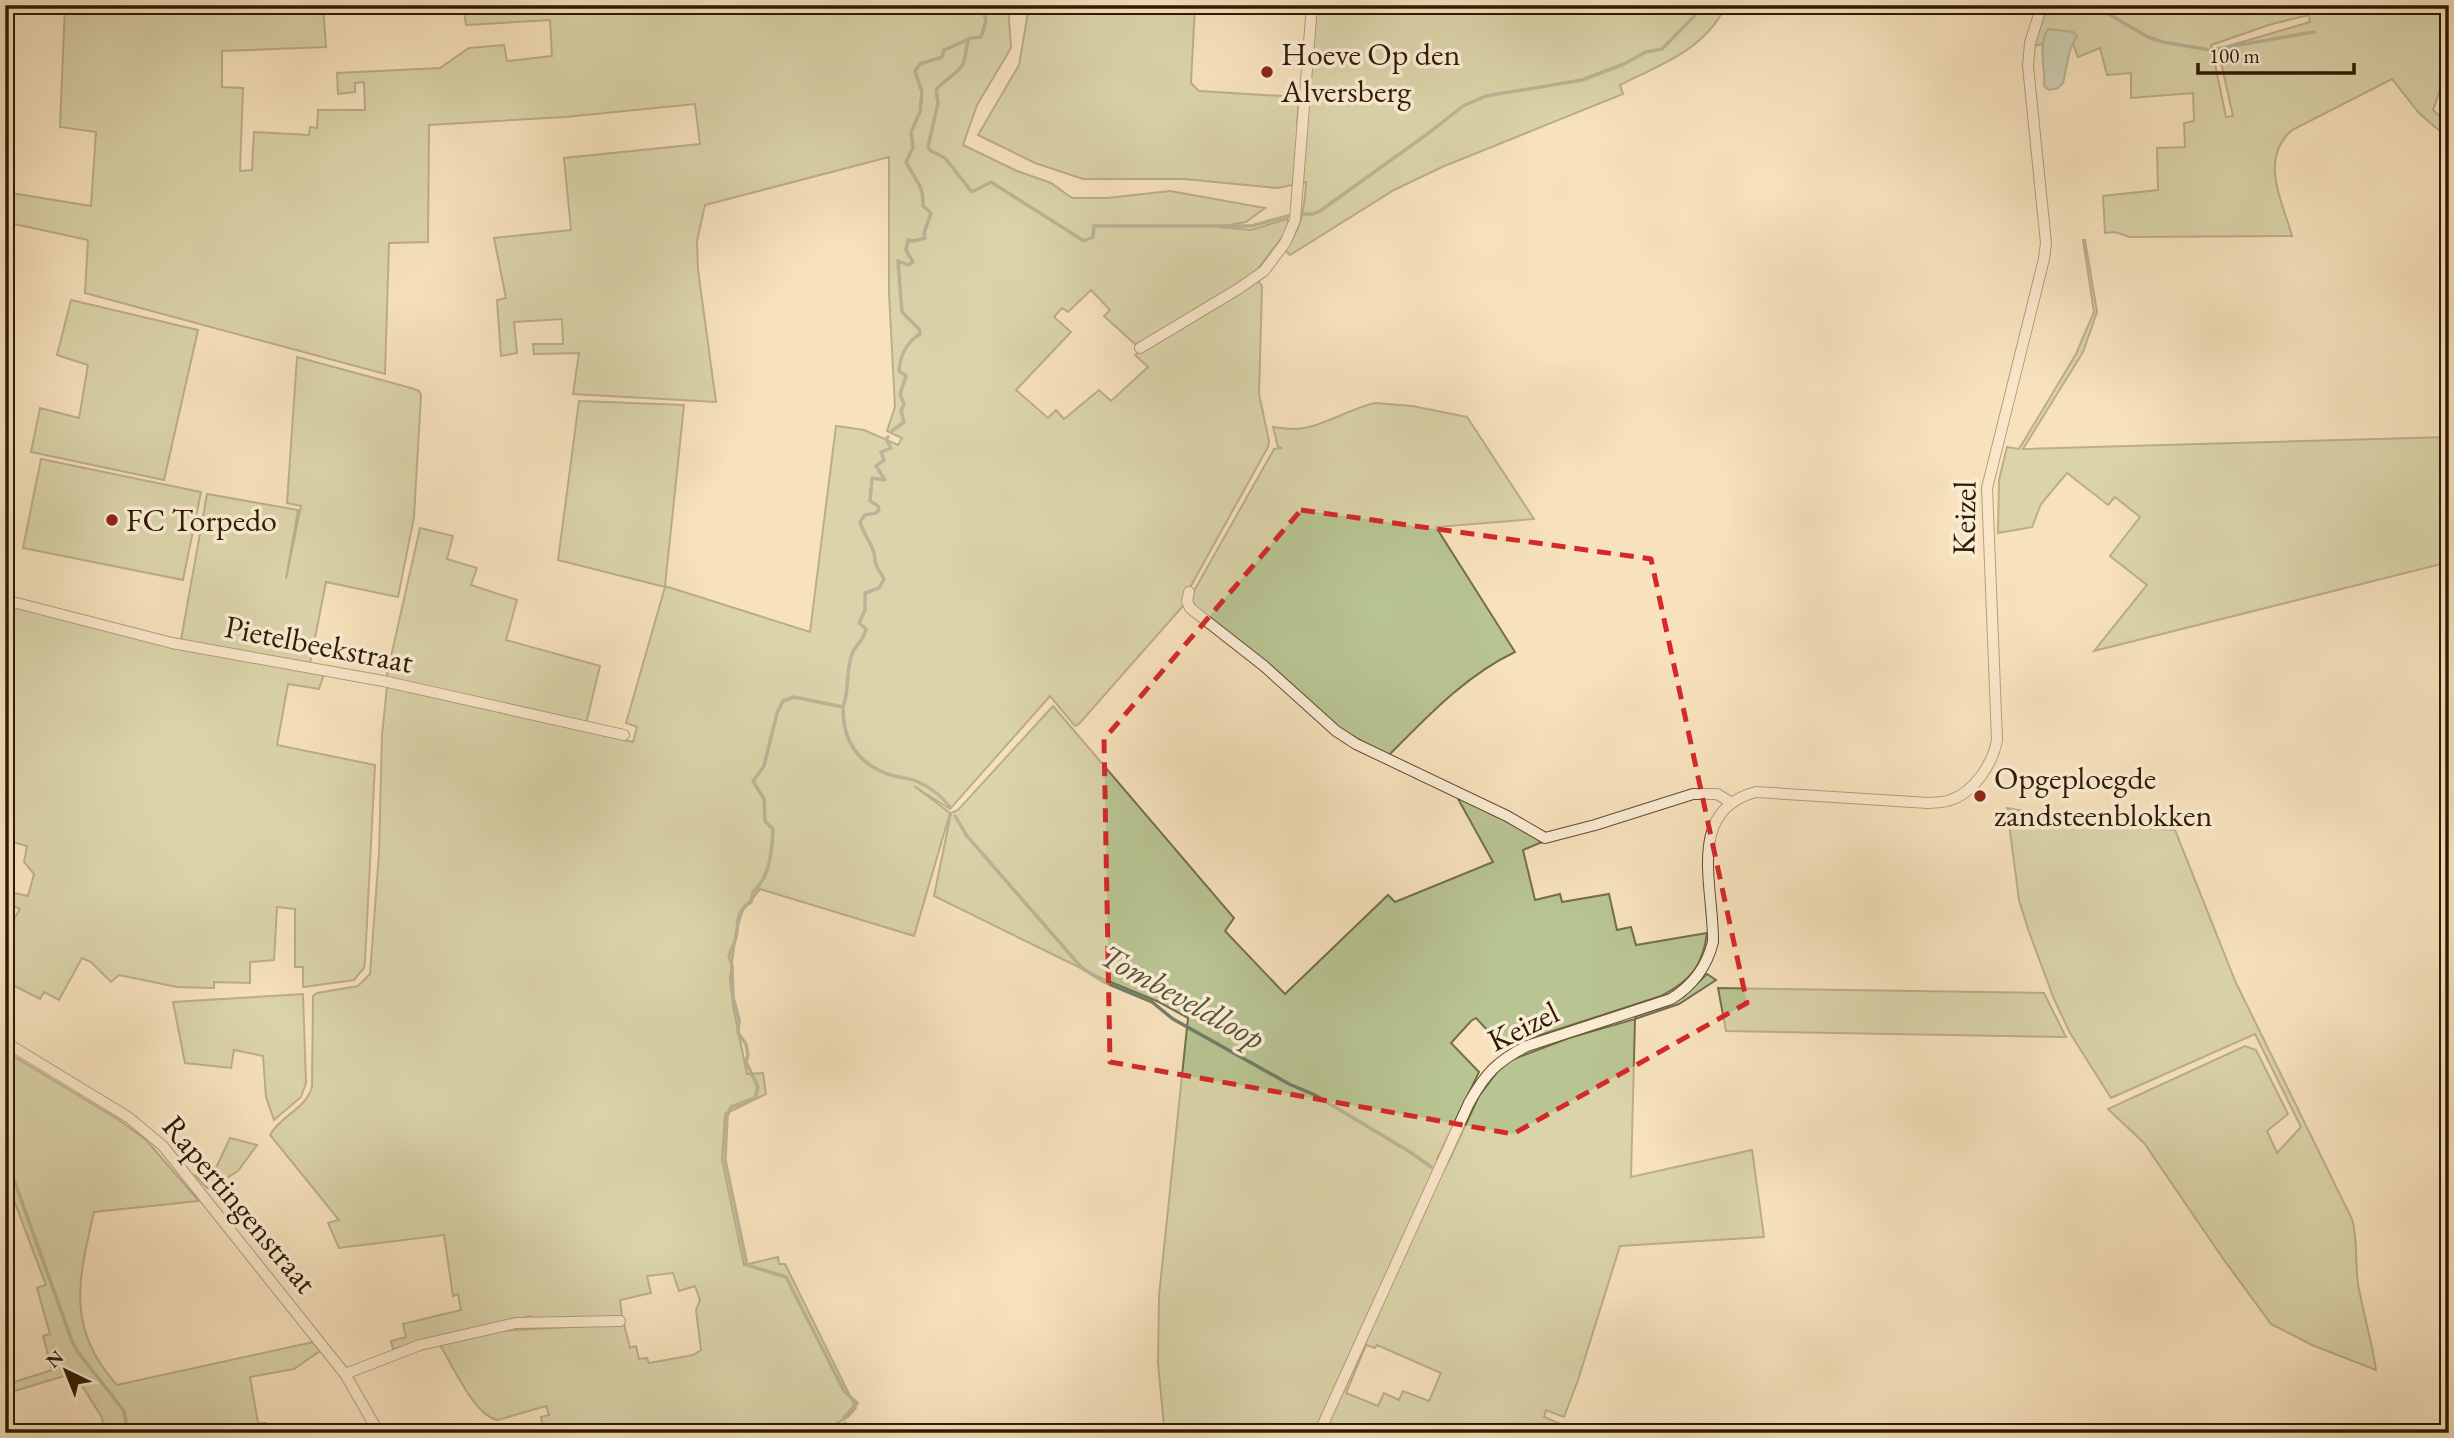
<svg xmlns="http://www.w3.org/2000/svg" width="2454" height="1438" font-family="'EB Garamond',serif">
<rect width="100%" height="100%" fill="#f7e2bd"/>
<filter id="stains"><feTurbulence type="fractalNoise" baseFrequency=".00286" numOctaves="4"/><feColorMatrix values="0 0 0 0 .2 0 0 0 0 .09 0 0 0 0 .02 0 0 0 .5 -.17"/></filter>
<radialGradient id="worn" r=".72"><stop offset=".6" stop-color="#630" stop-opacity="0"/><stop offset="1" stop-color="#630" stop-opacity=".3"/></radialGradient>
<g fill="#b9c493" stroke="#746f4a" stroke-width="2" fill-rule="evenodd">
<path d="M65,5H323L326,47L222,51V87L243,88L240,171L252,170L254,132L309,135L310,127L317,128L318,110H365L364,82L355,83V92L338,94L337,73L440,68L469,48L504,45L507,61L552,56L550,20L466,25L463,5H1008L1011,48L977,105L963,145L1017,171L1051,183L1072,198H1107L1170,191L1265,208L1246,222L1217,227L1251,230L1287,219L1289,223L1286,232L1254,274L1136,345L1104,316L1110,310L1091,290L1068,312L1062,308L1054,317L1071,332L1016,390L1048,418L1056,410L1064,419L1099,390L1111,401L1148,367L1135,355L1255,283L1259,282L1262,286L1259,394L1269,441L1268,447L1187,593L1182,607L1079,724L1075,726L1050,696L950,809L914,786L950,813L914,936L760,889L743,910L736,932L730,978L733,1006L747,1074L763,1073L766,1094L725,1114L722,1160L744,1265L778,1257L779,1264H785L856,1408L848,1417L819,1433H530L543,1429L541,1417L549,1415L546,1406L498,1420C475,1417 453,1366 440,1345L501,1331L624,1324L630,1348L636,1346L639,1359L647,1358L649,1363L693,1355L701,1350L696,1310L700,1300L695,1286L679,1291L673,1273L647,1276L651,1293L620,1300L622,1316L532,1321L531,1316L393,1349L391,1341L406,1337L403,1324L461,1310L458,1294L453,1296L444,1235L339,1248L328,1223L339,1220L270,1135C281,1115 306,1109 312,1087L313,996L317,993L358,986L370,974L379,853L382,735L387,687L633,742L637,727L626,723L665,587L558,560L579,401L684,405L665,586L810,632L836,426L864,430L898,445L902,438L887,431L895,407L889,293V157L705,205L697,241L698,270L716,402L573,394L579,353L534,354L533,344H563L562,319L514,322L517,353L501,356L497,300L506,298L494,238L571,230L564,158L700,144L695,104L565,117L429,125L428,242L389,243L385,374L85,293L88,240L5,222V192L91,206L96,132L60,127Z"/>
<path d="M1025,5H1195L1191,83L1199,91L1299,97L1297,124L1306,125L1317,5H1726C1706,49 1660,65 1620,85L1623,94L1442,167L1394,190L1290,255L1285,250C1301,229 1305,208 1306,182L1278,188L1184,179H1083L1035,163L978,135L1019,65L1028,12Z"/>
<path d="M2050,5H2449V64L2433,110L2449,124V139L2419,113L2392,79L2292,130C2259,159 2282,200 2292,236L2130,237L2115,232L2105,233L2103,196L2158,190L2157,148L2185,147L2184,123L2194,121L2193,93L2131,98V73L2107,75L2100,48L2078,57L2071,38L2034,46L2043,18ZM2309,15L2310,22L2218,49L2233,116L2226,117L2211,45L2272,24Z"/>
<polygon points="2083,240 2085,240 2097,312 2083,352 2023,449 2449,437 2449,562 2094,651 2147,585 2110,556 2140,517 2115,497 2108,505 2067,473 2041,504 2032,527 1998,533 1999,480 2007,447 2019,449 2076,354 2094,312"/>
<polygon points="71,300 198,330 164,480 31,452 40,408 79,418 88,365 57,355"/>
<polygon points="297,357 411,388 419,391 421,395 414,517 398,597 326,582 310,663 181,640 207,494 298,510 286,579 301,506 287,503"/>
<path d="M1375,403L1412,406L1467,417L1534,519L1436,527L1515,652C1466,675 1426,718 1388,756L1334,725L1197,609L1190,598L1274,449L1282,448L1278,447L1273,427C1280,428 1288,429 1296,429C1323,427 1348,409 1375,403Z"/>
<polygon points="41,459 201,492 183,580 23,548"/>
<polygon points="420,528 453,536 447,559 477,568 471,585 517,600 506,640 600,666 586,724 386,679"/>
<polygon points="5,604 324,674 319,689 288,684 277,745 375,765 365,961 364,968 354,980 303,987 303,967 295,967 295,909 277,907 274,960 250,962 250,983 214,982 214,988 177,987 119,975 111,982 91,962 82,958 59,1000 44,992 40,999 11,984 5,993 5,934 20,909 5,902 5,891 28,896 34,874 24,862 27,846 5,840"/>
<path d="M1053,706L1234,918L1225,931L1285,994L1388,895L1395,902L1493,862L1457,797L1507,820L1542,842L1523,850L1535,900L1560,894L1562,902L1609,894L1617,930L1631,927L1636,945L1707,933C1703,965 1691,981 1661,996L1522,1041L1505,1049L1476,1018L1471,1021L1451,1043L1479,1072L1437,1159L1448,1163L1479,1096L1498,1071L1511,1060L1569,1038L1635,1019L1636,1016L1669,1005L1683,997L1707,974L1716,980L1679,1004L1635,1019L1631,1177L1752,1150L1764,1237L1620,1246L1578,1380L1564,1417L1546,1410L1544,1417L1582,1433H1320L1314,1429L1312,1433H1161L1164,1426L1158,1363L1159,1296L1188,1018L1159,1002L1101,978L934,896L951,813L958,810ZM1366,1345L1375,1348L1377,1345L1441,1373L1429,1401L1403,1391L1399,1400L1384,1393L1378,1406L1346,1393Z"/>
<path d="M2007,808L2091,824L2175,830L2236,983L2352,1219C2358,1240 2355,1262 2358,1284C2363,1313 2372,1341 2376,1370L2312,1345L2271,1324L2224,1260L2144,1143L2108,1109L2245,1046L2256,1050L2288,1114L2267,1131L2277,1153L2301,1127L2255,1034L2111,1098L2070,1033L2054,999L2028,929L2019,900Z"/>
<polygon points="1718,988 2044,993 2066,1037 1726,1031"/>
<polygon points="303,994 306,1083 301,1097 274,1120 266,1097 263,1056 234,1050 231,1068 185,1063 173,1002"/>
<path d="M5,1051L119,1120L146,1140L199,1201L94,1212C78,1281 66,1329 117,1385L313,1342L320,1351L294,1369L250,1377L258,1423H266L269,1432L282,1433H106L101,1416L74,1373L5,1394V1385L52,1370L43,1336L50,1334L37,1288L46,1285L12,1195L5,1189Z"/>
<polygon points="230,1138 257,1145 238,1171 211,1188 207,1188 195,1175 204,1165 216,1168"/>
</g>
<path fill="#9ebfab" stroke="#727d67" stroke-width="2" d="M2048,29L2073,32L2077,36L2070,50L2063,83L2058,88L2049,90L2044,86C2046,70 2037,48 2048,29Z"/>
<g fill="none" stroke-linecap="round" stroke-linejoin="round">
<g stroke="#727d67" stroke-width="3.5">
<polyline points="2093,5 2148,37 2163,42 2210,50 2314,32"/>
<path d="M968,40C966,48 966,57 963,64C957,75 943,80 936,90L938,103L928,147L931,151L945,158L972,192L991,182L1084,241L1093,237L1094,226H1251L1288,216"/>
<polyline points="1300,214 1313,214 1320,211 1430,132 1463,106 1486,96 1582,80 1624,64 1646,52 1662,49 1705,5"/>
<path d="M892,431L904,422L901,411L904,404L900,394L906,376L899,371C900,356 907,342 920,334L919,329L902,312L898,261L908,265L913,262L906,250L908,240L914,241L925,238L924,233L931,213L923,206C924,185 915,180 906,162L913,148L911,132L920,112L922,92L915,71L920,64L942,57L944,50L971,38L981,37L986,21L981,5"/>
<path d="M843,708C843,743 859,766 894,776C903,778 912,778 920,783C932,788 942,797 950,807"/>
<polyline points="955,816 967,836 1082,968 1104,982 1152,1002 1173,1019 1289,1084 1315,1095 1410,1152 1431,1167"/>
<polyline points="5,1155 72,1341 77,1351 124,1411 128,1433"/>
<path d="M844,1418L857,1403L844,1391L786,1277L747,1265L725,1160L727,1116L731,1107L755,1098L758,1087L746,1062L748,1055L746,1044L738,1033L739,1020L733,997L732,965L729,957C730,951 733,947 735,941C740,926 733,912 751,902L753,892C770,877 772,851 773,829L765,821L764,799L753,781L764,766L777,713L783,701L794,697L843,707C849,692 846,674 851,657C855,643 862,645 866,629L859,623L865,610V593L879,588L884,579C876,565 876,568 874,553C873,546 862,531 860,522L865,515L876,513L879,510L878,506L870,501L872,478L885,480L876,466L884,460L881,452L891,448L886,439L888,437"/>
<polyline points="845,1423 854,1433"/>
</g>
<g stroke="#614c31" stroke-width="12">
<g id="street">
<polyline points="1140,348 1238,289 1264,271 1285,243 1295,220 1312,5"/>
<polyline points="1189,592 1187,601 1190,608 1264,666 1336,731 1356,744 1507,816 1545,838 1595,825 1693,794 1717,794 1732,803"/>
<polyline points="5,600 172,643 383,681 624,735"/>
<polyline points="5,1042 128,1117 163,1146 345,1374 379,1433"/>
<polyline points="345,1374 420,1345 516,1323 620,1321"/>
<path d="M1319,1433L1469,1103C1485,1074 1497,1061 1527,1046L1671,999C1692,986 1707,966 1713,942C1714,888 1685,810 1756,792L1928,803C1935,802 1944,803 1950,800C1974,793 1993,763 1997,740L1987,488L2044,259L2046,243L2028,66L2030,43L2042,5"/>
</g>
</g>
<use href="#street" stroke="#faecd4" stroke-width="10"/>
</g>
<path d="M0 0H2454V1438H0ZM1301,510L1651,559L1747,1003L1513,1134L1110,1062L1104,739Z" fill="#f7e2bd" fill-opacity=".55" fill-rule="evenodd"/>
<path fill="none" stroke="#d62828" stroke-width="5" stroke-dasharray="14 9" stroke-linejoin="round" d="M1301,510L1651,559L1747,1003L1513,1134L1110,1062L1104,739Z"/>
<g fill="#8f2418" stroke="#faecd4" stroke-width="2.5">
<circle cx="1267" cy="72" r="7"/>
<circle cx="112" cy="520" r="7"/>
<circle cx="1980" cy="796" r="7"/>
</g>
<g text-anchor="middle" stroke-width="7" stroke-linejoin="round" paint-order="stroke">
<g font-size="32" fill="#2f1a02" stroke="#faecd4" text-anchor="start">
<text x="1281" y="65">Hoeve Op den<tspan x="1281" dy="37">Alversberg</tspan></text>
<text x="126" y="531">FC Torpedo</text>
<text x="1994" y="789">Opgeploegde<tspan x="1994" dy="37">zandsteenblokken</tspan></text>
</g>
<g font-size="32" fill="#2f1a02" stroke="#faecd4">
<text transform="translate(1964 518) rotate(-89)" y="11">Keizel</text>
<text transform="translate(319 644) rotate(11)" y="11">Pietelbeekstraat</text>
<text transform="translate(1523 1026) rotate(-26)" y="11">Keizel</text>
<text transform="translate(240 1204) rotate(50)" y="11">Rapertingenstraat</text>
</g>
<g font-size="33" font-style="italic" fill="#56543d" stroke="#faecd4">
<text transform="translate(1183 996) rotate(29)" y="12">Tombeveldloop</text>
</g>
</g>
<rect width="2454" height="1438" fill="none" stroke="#f7e2bd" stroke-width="28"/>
<rect x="7" y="7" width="2440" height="1424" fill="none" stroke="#2f1a02" stroke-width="3.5"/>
<rect x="14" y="14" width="2426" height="1410" fill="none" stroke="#2f1a02" stroke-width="2"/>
<g transform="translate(66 1371) rotate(317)" stroke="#faecd4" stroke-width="5" paint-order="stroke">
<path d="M0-5L12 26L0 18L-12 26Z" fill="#2f1a02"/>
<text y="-10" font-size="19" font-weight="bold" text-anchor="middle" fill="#2f1a02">N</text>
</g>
<path d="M2198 63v10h156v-10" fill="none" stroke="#2f1a02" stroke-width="3.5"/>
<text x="2209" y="63" font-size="21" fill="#2f1a02" stroke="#faecd4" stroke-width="5" paint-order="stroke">100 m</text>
<rect width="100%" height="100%" filter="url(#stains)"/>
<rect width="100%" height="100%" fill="url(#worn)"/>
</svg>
